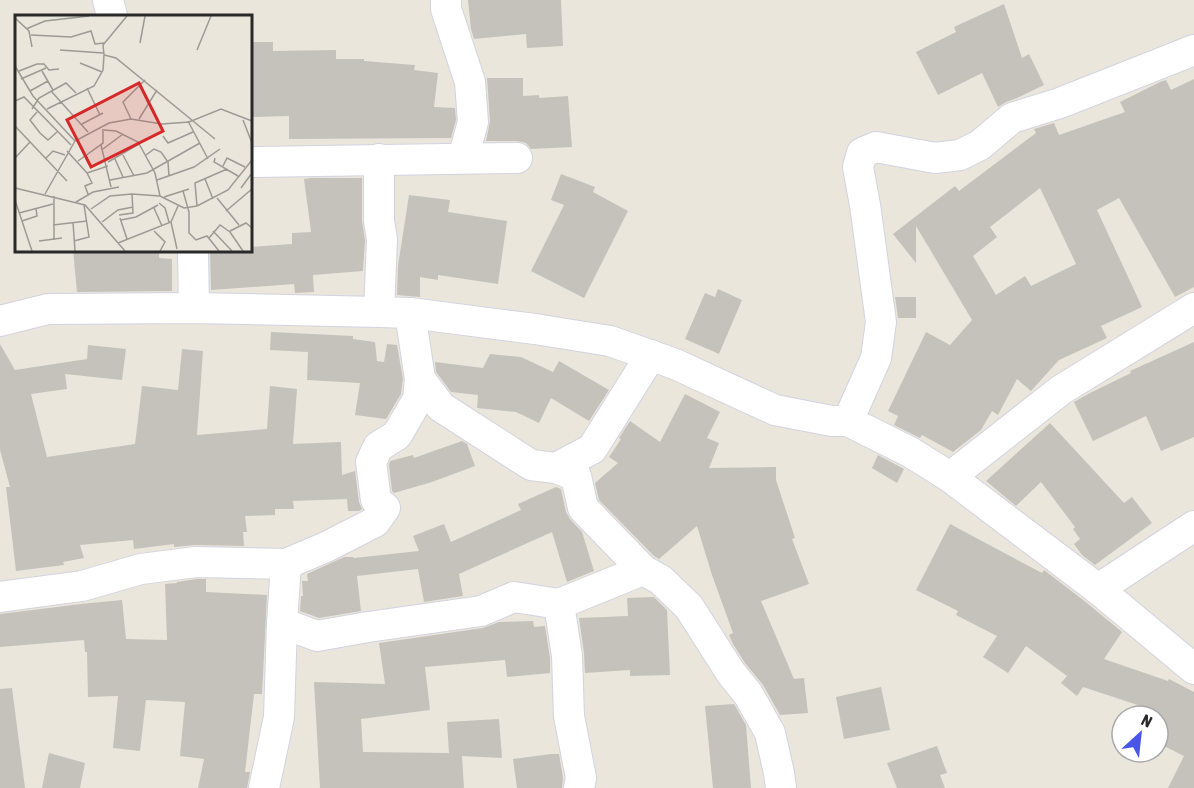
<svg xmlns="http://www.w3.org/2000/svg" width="1194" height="788" font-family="'Asap Condensed',sans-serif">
<rect width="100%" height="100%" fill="#eae6dc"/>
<g fill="#c5c2bc" fill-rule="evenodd">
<polygon points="468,0 561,0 563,46 527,48 526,34 474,39 471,29"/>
<polygon points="1004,4 1022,58 1029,54 1044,85 1017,98 1006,102 998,107 982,73 938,95 916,52 956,32 954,27"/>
<polygon points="250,42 273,42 273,51 336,50 336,59 364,59 364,61 415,65 414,70 438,73 434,107 455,108 456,120 451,138 289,139 289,116 250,117"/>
<polygon points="487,78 523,78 523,96 539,95 539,98 568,96 572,147 531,149 526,143 517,141 486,141 490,121"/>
<path d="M1194,79V287L1175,297L1119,198L1097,210L1142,307L1101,326L1107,338L1059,360L1031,391L1017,379L998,415L992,411L981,430L953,452L922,435L920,438L894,425L898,416L888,411L926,332L950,345L972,320L916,226V263L893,234L955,186L959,191L1036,133L1034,129L1054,123L1059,135L1125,112L1120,102L1160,82L1166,80L1171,90ZM1040,188L1076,264L1031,286L1025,276L996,295L973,256L997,237L990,227Z"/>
<polygon points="561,174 595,187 593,192 628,211 584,298 531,271 564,205 551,200"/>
<polygon points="311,178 362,178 362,221 365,240 363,271 313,275 314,292 295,293 294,284 211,290 210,250 250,250 250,247 292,244 292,233 311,232 304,179"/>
<polygon points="409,195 450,200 448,212 507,221 498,284 438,275 438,280 420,277 420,297 397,295 398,266"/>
<polygon points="73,250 159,250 159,258 172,259 172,291 77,292"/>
<polygon points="718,289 742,300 719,354 685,339 705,293 715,297"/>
<polygon points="895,297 916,297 916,318 898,318"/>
<polygon points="271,332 353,336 353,339 375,342 377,361 384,362 387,344 397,345 403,379 401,394 386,419 355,415 360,383 307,380 308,352 270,350"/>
<polygon points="1194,342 1194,437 1161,451 1146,416 1093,441 1074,402 1090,393 1131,373 1130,371"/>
<polygon points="0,344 15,370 87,359 88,345 126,349 122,380 65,374 67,389 31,394 47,457 135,444 142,386 178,390 182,349 203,351 197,435 267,429 270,386 297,389 293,444 341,442 342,475 355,471 359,502 362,509 359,511 348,511 347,499 293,501 294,509 275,509 275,515 245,516 247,532 243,532 244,546 196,545 174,547 174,544 134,549 133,540 80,545 84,558 63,562 64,565 16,571 6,487 10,487 0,450"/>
<polygon points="490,354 521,357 553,372 559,361 609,390 589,421 551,398 539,423 516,412 477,408 478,395 451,392 436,372 435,362 483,368"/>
<polygon points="685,394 720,412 707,438 719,443 709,468 776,467 776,480 795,538 792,539 809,584 761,601 794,679 804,678 808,713 780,715 763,685 745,663 733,644 729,635 733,633 712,575 697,526 659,559 654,556 599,500 595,483 618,463 609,457 621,439 619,438 630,421 660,442"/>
<polygon points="1050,423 1124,503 1132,497 1152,523 1095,565 1082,555 1074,544 1080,539 1073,529 1075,527 1041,482 1016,506 986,481"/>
<polygon points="462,441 467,444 475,466 432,482 394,493 392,491 389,465 390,461 413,455 414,458"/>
<polygon points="878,455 904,469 897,483 872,468"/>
<polygon points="556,487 561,489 566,512 570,519 582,532 594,571 567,582 552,532 459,574 463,596 424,602 418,569 357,576 361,611 319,618 300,611 301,596 303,596 302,581 308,581 307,574 344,557 353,557 354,558 419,551 413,536 444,524 451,542 521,510 518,504"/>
<polygon points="950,524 1042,573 1044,570 1087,603 1122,632 1104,659 1168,681 1169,679 1194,692 1194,788 1168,788 1184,756 1158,743 1158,716 1150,716 1153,710 1083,687 1077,696 1061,683 1067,676 1026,646 1008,673 983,657 997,636 956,615 958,611 916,590"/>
<polygon points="197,579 206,579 206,592 267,595 262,694 254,694 245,772 250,772 247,788 198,788 204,759 180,756 185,702 146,700 140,751 113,748 118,696 88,697 87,652 85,652 84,640 0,647 0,614 81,604 122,600 126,639 167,640 165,584 177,583 177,582"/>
<polygon points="654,597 667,610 670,675 630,676 630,670 585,673 584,653 579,618 628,616 627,598"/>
<polygon points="533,621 534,627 545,626 550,658 550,673 507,677 505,660 425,667 430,710 361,719 363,752 449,753 447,722 499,719 502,758 462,756 464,788 320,788 314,682 385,684 379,643 483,628 499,622"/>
<polygon points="881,687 890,730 844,739 836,697"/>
<polygon points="12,688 25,788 0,788 0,689"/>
<polygon points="734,704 746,725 751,788 713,788 705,706"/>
<polygon points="937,746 947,773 940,775 945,788 897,788 887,763"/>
<polygon points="49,753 85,763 80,788 42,788"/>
<polygon points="551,754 559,754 563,778 562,788 517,788 513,759"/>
</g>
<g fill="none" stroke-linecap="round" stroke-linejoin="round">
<g stroke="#d2d3e0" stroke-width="32">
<g id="minor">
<polyline points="108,0 112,16"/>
<polyline points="446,0 446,9 470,82 473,122 463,158"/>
<polyline points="250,162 517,158"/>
<polyline points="193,250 194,308"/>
<polyline points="379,312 382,239 379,221 379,159"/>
<polyline points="0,321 48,309 194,308 379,312 410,313 535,329 610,341 675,364 775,410 832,421 848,421 910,452 950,477 1098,589 1194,669"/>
<polyline points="420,379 441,407 531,465 556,468 576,476 583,508 643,570 661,580 689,607 731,673 748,694 770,733 779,773 781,788"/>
<polyline points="848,421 876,358 881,322 865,205 858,167 862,153 876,147 935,158 960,155 980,145 1012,118 1060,103 1194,50"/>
<polyline points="556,468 592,449 651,355"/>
<polyline points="950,477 1061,390 1194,308"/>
<polyline points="1098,589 1194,526"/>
<polyline points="0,597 82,586 141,569 196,562 286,564 326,547 375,522 385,508 376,500 371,462 378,447 397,435 418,399 420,379 410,313"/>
<polyline points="559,604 567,656 569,716 581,778 579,788"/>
<polyline points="282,623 317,636 368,627 481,611 514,597 559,604 643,570"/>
<polyline points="264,788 279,717 282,623 286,564"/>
</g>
</g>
<use href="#minor" stroke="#fff" stroke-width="30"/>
</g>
<g transform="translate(15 15)">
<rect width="237" height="237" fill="#eae6dc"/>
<path fill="none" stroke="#9d9a94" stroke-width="1.5" d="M112,1L88,30L89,40L101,43L200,124M0,3L14,16L17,32M11,14L30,6L74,1M16,20L56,22L76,16L80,29L89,28M125,28L130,1M45,35L88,38M182,35L196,1M65,48L87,57M0,51L18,81L60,126M4,56L22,49H29L34,55L44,54M27,56L38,75M6,64L31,53M72,73L85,100M15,76L33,66M36,76L73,117M0,86L9,82L56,130M17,94L24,83L51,68L61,78M32,94L79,71L88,55L89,40M22,97L15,105L25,118L33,125L42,117M116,104L108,87L130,65M124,104L142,75M228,105L237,128M173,106L193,144M67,109L88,98M0,111L52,166M89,115L101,116L123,127L140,158L145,181M148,121L153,128L178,117M86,130L96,172M88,134L108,119M52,136L72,158L77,168L70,171L73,179M108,140L119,161M131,140L139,134L146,137L153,147L154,161M0,143L15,127M200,143L199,147L223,161M30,144L38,136L50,140M100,144L108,162M63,146L88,128V114M93,147L124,129M208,151L212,143L230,152M72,158L93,151M190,164L198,184M95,165L132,158L185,128M142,165L179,152L205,134M0,173L70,190L110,236M226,173L237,158M168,176L174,197V218L181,225L192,221L204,236M30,179L60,126L94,108L116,104L147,109L174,107L206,94L237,106M39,181V225M149,182L174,174M202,183L224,210M0,185L17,236M61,187L78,177L104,172M144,188L150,193L154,207M182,191L180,168L212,154M139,193L147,211M76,194L95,181L117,179L145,181L169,193L182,191L213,175L237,145M211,196L237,174M4,198L38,189M104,200L118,198L117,179M105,203L112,224M106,205L121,202L143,190M7,206L22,201L21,193M58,207L60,236M87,207L103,195L118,192M156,207L162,234M38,210L72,206M139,216L150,227L145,236M198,216L217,236M215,216L231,208L237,213M194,223L205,210L215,217L228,236M24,226L47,223M59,226L74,222L69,190M103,228L156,207L163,191"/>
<path fill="#d62828" fill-opacity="0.15" stroke="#d62828" stroke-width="3" d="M124,68L148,116L76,152L52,105Z"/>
<rect width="237" height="237" fill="none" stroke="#292929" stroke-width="3"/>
</g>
<g transform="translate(1140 734) rotate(27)"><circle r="28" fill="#ffffff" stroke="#a9a9a9" stroke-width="1.5"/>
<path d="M0-4.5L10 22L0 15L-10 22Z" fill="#4b56e8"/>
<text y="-9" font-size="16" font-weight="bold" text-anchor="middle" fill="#292929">N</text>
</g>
</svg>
